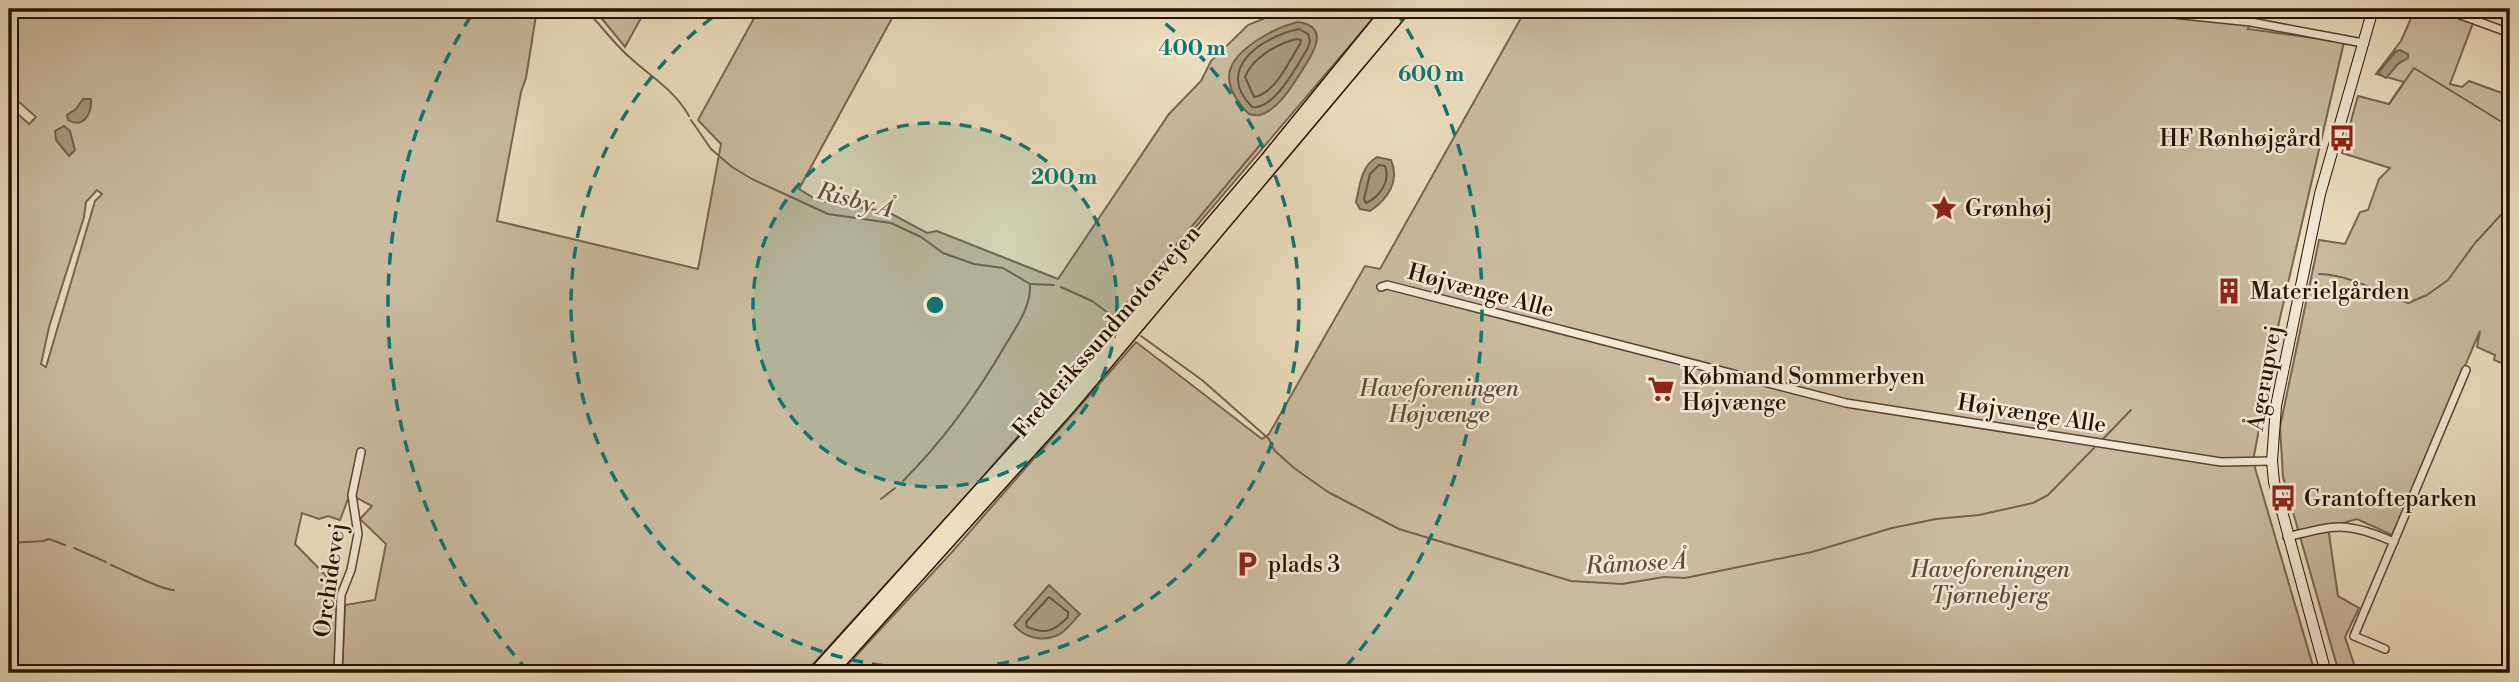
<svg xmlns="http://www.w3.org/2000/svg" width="2519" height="682" font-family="'Libre Bodoni',serif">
<rect width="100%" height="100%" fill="#ecdebe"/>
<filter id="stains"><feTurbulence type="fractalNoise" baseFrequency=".00286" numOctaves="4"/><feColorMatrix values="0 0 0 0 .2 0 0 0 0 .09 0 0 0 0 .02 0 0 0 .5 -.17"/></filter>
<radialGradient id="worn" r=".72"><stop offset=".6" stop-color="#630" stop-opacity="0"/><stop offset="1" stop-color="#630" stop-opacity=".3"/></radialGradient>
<g fill="#cabb9e" stroke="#786650" stroke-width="2" fill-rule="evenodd">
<path d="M9,9H537L526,78L521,92L497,221L698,269L721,144L698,120L759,9H897L799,189L817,200L888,212L927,233L937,231L1058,279L1169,114L1201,81L1211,61L1248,25L1275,14L1311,13L1314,9H1381L978,483L805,673H342L345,605L375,600L386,544L360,519L372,506L355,497L360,467L340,520L328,516L319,519L302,513L295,544L338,588L334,673H9V106L29,124L36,117L9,93ZM97,190L102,194L95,201L46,367L41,364L49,327L84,217L86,202Z"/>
<polygon points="591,9 646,9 625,47 603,20"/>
<polygon points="1526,9 2255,9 2248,29 2344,42 2279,322 2253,461 2315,673 840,673 952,552 1136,342 1262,439 1269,434 1365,266 1380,269"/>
<polygon points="2415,9 2432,9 2473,23 2450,84 2462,87 2469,81 2510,96 2510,367 2494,360 2495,355 2477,347 2480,331 2392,535 2357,519 2328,527 2338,596 2359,608 2345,637 2357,673 2339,673 2283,477 2280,427 2319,240 2345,244 2360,212 2368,210 2379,179 2390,168 2342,153 2358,96 2389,104 2404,82 2376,74 2401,41"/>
</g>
<g fill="#a9987e" stroke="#75624c" stroke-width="2">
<path d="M1298,22C1332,27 1312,55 1301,72C1292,86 1278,110 1260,115C1256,116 1253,115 1249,114C1240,105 1229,91 1229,77C1229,50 1277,27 1298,22Z"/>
<polygon points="2400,50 2408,54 2408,58 2398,64 2386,78 2378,73 2396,51"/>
<path d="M83,99H91C92,113 84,129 68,120L67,115L76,109Z"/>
<polygon points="64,126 70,131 75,150 69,156 56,140 55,131"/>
<path d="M1377,157L1391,160C1400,181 1388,199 1370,211L1360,209L1356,202C1360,185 1361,166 1377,157Z"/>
<path d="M1049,585L1080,614C1074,620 1067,630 1060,634C1044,642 1025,639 1014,625Z"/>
</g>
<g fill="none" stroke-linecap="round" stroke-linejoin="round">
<g stroke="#685440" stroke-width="2">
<path d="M1299,29L1308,34L1310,41L1308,48C1297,65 1275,110 1252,107C1214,68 1262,37 1299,29Z"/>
<path d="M1297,39L1301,40L1300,44C1289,61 1275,94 1254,97L1245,77C1252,58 1278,43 1297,39Z"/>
<path d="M1379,165L1385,166C1391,180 1380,197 1366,203L1364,199L1370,174Z"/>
<path d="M1049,597L1068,612V617C1054,631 1046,635 1027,627L1026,622Z"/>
</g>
<g stroke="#75624c" stroke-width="2">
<path d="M585,9C598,22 609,37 622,50C644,73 673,87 689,116"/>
<polyline points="2389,104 2414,68 2510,127"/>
<polyline points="691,120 711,149 732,167 752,179 828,214 891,223 921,237 943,253 974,264 1003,268 1030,284"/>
<path d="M2319,274C2351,275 2378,292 2408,303L2427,295L2448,280L2475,243L2510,205"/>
<polyline points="1031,284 1054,285"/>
<polyline points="1061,287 1092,301 1115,318"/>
<polyline points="1120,312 1260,145"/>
<polyline points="1141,336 1202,380 1269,439 1274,450 1294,468 1328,492 1399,529 1571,581 1622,584 1664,577 1685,578 1812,552 1892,528 1936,519 1979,515 2033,503 2048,495 2094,448"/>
<polyline points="2103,439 2131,410"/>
<path d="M903,481C944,440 977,394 1006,344C1017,326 1031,306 1030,285"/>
<polyline points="881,499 895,488"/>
<polyline points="9,543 43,541 49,539 65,545"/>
<polyline points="74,548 106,562"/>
<path d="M111,565C126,571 163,591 174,590"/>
</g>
<g stroke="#584430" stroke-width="10">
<g id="street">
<polyline points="2125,9 2251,22 2363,43"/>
<polyline points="2444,9 2510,33"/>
<polyline points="1381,287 1387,285 1846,403 2221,462 2272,461"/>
<path d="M2287,537C2335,525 2347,521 2394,542"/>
<polyline points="2385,649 2354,636 2466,370"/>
<polyline points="338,673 341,595 351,570 358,534 352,495 361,452"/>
</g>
</g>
<g stroke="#261101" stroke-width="12">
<polyline id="secondary" points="2326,673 2274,482 2272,461 2276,406 2320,194 2373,9"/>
</g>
<g stroke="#261101" stroke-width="15">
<g id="highway">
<polyline points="815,673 1062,399 1267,159 1389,9"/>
<polyline points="830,673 1070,406 1404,9"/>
</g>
</g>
<use href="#street" stroke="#f3ead5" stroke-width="7"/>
<use href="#secondary" stroke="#f3ead5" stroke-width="10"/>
<use href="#highway" stroke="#ecdebe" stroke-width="12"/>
</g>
<circle cx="935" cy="305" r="182" fill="#0f766e" fill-opacity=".12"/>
<g fill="none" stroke="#0f766e" stroke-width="3.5" stroke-dasharray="12 9">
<circle cx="935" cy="305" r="182"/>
<path d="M1149 11A364 364 0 1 1 721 11"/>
<path d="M528 671A547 547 0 0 1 474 11M1396 11A547 547 0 0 1 1342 671"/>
</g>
<defs>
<g id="bus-bare" transform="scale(2.1)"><path d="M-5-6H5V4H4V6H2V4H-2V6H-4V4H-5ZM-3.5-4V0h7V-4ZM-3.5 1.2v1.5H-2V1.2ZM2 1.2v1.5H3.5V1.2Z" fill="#8f2418" stroke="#f3ead5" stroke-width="2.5" paint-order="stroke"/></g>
<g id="sight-bare" transform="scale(2.1)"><path d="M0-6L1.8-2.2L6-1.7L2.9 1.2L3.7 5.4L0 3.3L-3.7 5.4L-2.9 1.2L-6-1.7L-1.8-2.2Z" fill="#8f2418" stroke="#f3ead5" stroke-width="2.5" paint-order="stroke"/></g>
<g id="building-bare" transform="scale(2.1)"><path d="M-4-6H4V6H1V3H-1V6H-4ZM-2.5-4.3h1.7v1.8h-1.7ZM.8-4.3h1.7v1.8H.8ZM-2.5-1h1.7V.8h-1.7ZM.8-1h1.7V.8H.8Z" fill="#8f2418" stroke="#f3ead5" stroke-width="2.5" paint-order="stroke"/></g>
<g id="supermarket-bare" transform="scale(2.1)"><path d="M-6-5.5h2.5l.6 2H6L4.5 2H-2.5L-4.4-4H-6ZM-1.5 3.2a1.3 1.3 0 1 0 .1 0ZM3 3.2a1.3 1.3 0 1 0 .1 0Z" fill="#8f2418" stroke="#f3ead5" stroke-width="2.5" paint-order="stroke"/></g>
<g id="parking-bare" transform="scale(2.1)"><path d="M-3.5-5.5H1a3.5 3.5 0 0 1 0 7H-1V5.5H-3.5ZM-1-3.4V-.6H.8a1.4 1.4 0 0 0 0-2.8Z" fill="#8f2418" stroke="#f3ead5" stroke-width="2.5" paint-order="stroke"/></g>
</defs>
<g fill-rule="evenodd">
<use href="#bus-bare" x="2342" y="138"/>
<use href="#sight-bare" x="1944" y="208"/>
<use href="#building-bare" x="2229" y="291"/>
<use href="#supermarket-bare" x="1661" y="389"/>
<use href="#bus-bare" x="2283" y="498"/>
<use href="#parking-bare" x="1247" y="564"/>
</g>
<g text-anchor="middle" stroke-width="5" stroke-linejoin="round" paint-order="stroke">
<g font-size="23" fill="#261101" stroke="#f3ead5" text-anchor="start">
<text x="2321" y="146" text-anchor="end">HF Rønhøjgård</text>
<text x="1965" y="216">Grønhøj</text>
<text x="2250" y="299">Materielgården</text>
<text x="1682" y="384">Købmand Sommerbyen<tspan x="1682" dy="26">Højvænge</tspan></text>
<text x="2304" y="506">Grantofteparken</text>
<text x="1268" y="572">plads 3</text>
</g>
<g font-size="23" fill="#261101" stroke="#f3ead5">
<text transform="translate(1481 290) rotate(15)" y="8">Højvænge Alle</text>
<text transform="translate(1106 331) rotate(-49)" y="8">Frederikssundmotorvejen</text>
<text transform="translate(2264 378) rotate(-80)" y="8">Ågerupvej</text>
<text transform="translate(2032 413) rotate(9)" y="8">Højvænge Alle</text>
<text transform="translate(329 580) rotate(-82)" y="8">Orchidevej</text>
</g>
<g font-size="23" font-style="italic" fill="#5f4c38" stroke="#f3ead5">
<text x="1439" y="396">Haveforeningen<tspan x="1439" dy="26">Højvænge</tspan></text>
<text x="1990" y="577">Haveforeningen<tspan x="1990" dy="26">Tjørnebjerg</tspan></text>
</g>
<g font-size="24" font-style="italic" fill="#614e39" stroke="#f3ead5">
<text transform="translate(855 200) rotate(15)" y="8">Risby Å</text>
<text transform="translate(1636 563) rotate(-3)" y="8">Råmose Å</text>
</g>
</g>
<circle cx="935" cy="305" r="10" fill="#0f766e" stroke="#f3ead5" stroke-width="3.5"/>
<g font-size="21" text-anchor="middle" font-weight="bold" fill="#0f766e" stroke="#f3ead5" stroke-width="5" stroke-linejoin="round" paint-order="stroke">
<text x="1192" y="55">400 m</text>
<text x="1431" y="81">600 m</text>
<text x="1064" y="184">200 m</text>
</g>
<rect width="2519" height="682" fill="none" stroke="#ecdebe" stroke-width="35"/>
<rect x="10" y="10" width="2498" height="661" fill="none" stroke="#261101" stroke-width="3.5"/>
<rect x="18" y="18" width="2484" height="647" fill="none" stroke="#261101" stroke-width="2"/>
<rect width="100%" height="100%" filter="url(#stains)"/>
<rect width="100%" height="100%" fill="url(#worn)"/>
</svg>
